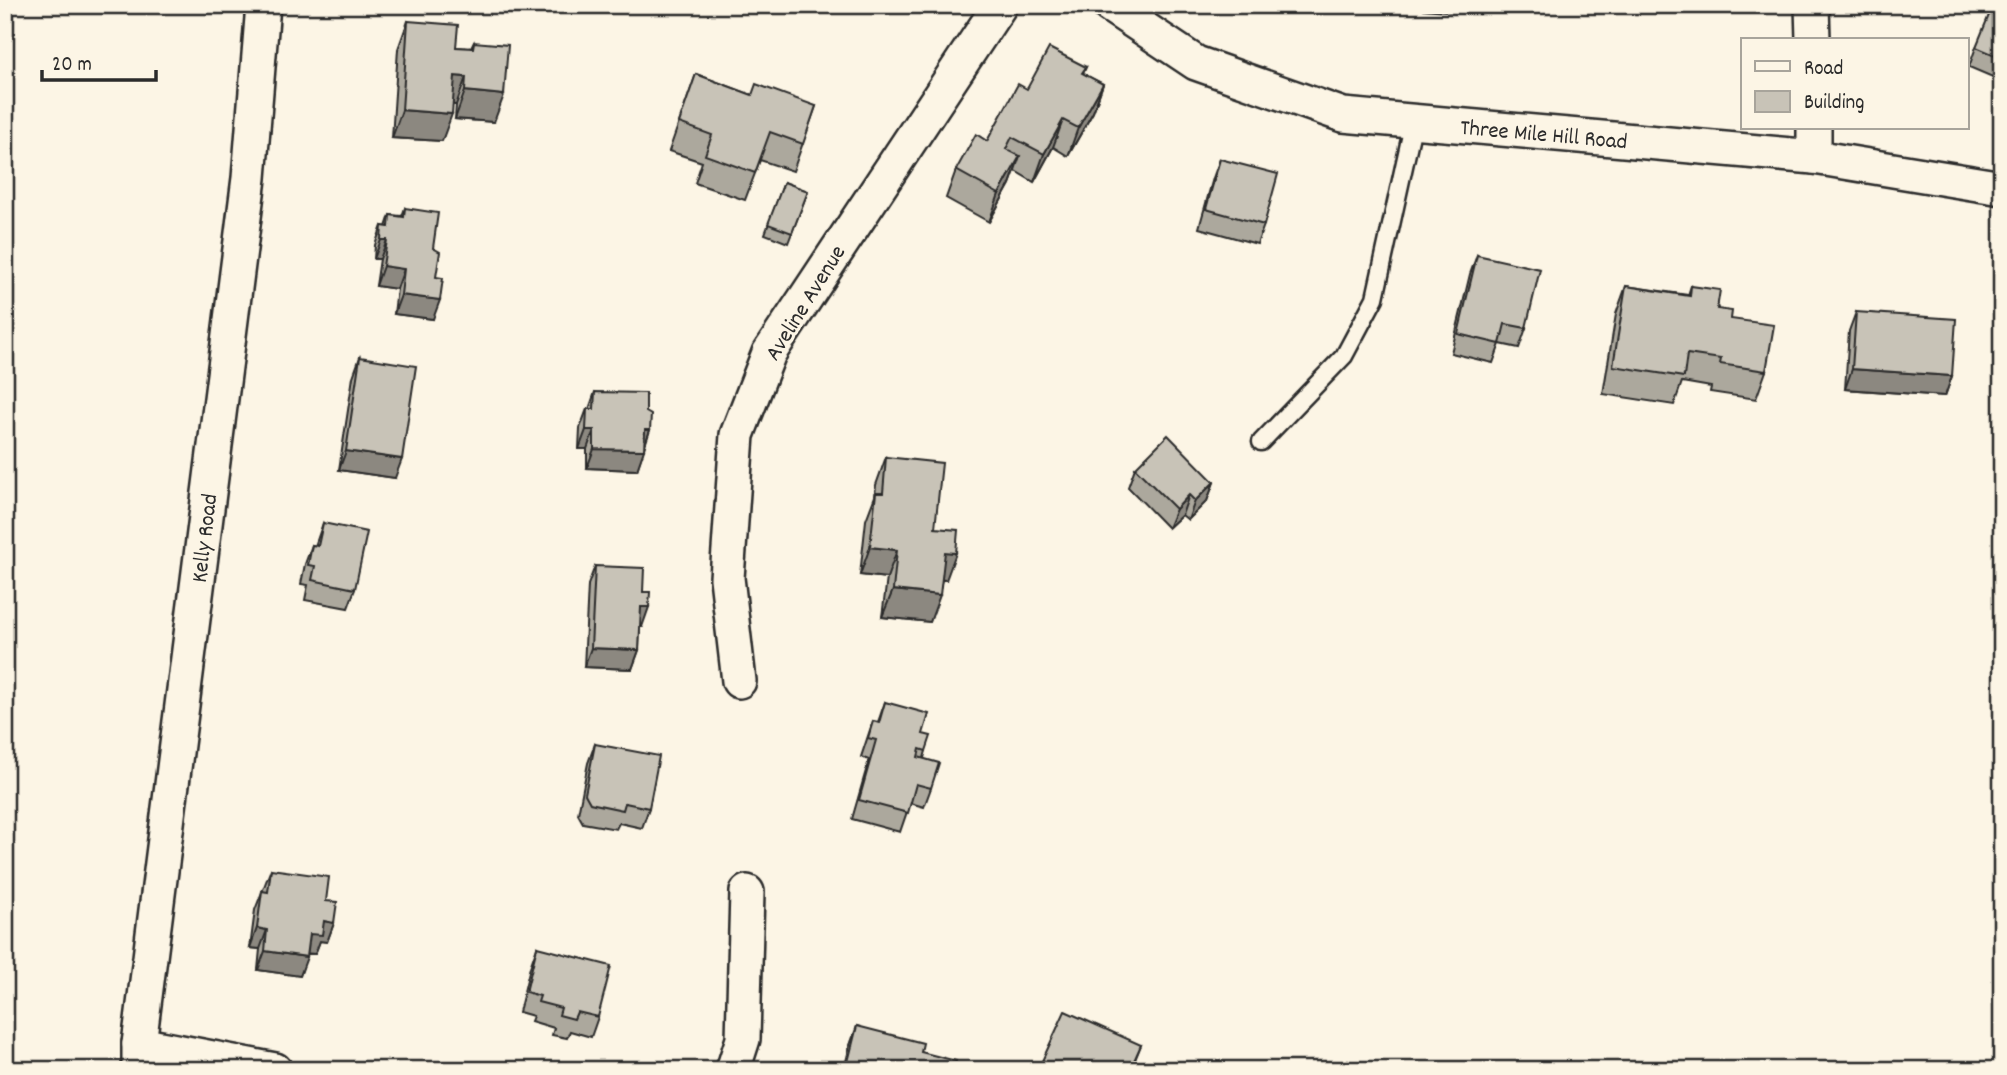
<svg xmlns="http://www.w3.org/2000/svg" width="2007" height="1075" font-family="Dekko,sans-serif">
<rect width="100%" height="100%" fill="#fcf5e5"/>
<filter id="ink" filterUnits="userSpaceOnUse"><feTurbulence type="fractalNoise" baseFrequency=".0143" numOctaves="2"/><feDisplacementMap in="SourceGraphic" scale="14" xChannelSelector="R" yChannelSelector="G"/><feConvolveMatrix kernelMatrix="1 2 1 2 8 2 1 2 1" color-interpolation-filters="sRGB"/></filter>
<g filter="url(#ink)">
<g fill="none" stroke-linecap="round" stroke-linejoin="round">
<g stroke="#2b2b2b" stroke-width="21">
<polyline id="lane" points="1261,442 1344,356 1375,298 1414,121"/>
</g>
<g stroke="#2b2b2b" stroke-width="38">
<g id="street">
<polyline points="1109,5 1196,63 1343,115 1814,157 2002,188"/>
<polyline points="1812,5 1813,40"/>
<polyline points="1814,128 1814,157"/>
<polyline points="739,681 727,578 737,435 769,353 1000,5"/>
<polyline points="139,1044 275,1070"/>
<polyline points="139,1070 139,1044 249,178 263,5"/>
<polyline points="733,1070 743,1039 747,892"/>
</g>
</g>
<use href="#lane" stroke="#fcf5e5" stroke-width="16"/>
<use href="#street" stroke="#fcf5e5" stroke-width="33"/>
</g>
<g fill="#aca89d" stroke="#2b2b2b" stroke-width="2">
<polygon points="2002,5 2002,81 1969,67 1976,47"/>
<polygon points="408,21 456,47 471,48 474,42 494,122 455,119 456,105 452,104 442,141 392,138 398,49"/>
<polygon points="1086,67 1083,74 1103,84 1093,112 1068,156 1053,147 1034,182 1015,171 1010,184 989,222 946,198 956,170 987,141 1027,89"/>
<polygon points="696,74 752,95 816,106 793,171 760,160 745,200 695,183 702,162 669,151"/>
<polygon points="1220,159 1264,225 1257,244 1199,228 1213,178"/>
<polygon points="784,182 808,191 788,243 765,234"/>
<polygon points="405,208 433,248 436,277 433,319 394,314 397,289 376,286 380,259 374,259 375,245 382,226 386,227 390,215 402,216"/>
<polygon points="1477,255 1526,328 1519,348 1500,344 1493,363 1451,353 1470,274"/>
<polygon points="1626,286 1688,295 1691,286 1731,319 1766,371 1756,399 1710,392 1711,387 1682,382 1674,405 1603,394 1616,314"/>
<polygon points="1856,312 1952,376 1945,396 1845,389 1849,331"/>
<polygon points="360,357 395,478 339,470 353,377"/>
<polygon points="595,392 646,412 650,430 637,470 587,468 587,449 579,449 580,428 587,409 589,409"/>
<polygon points="886,457 935,528 946,580 942,580 930,622 882,617 887,578 860,575 866,520 875,496 876,485"/>
<polygon points="1135,468 1214,482 1207,501 1188,520 1182,515 1168,528 1128,487"/>
<polygon points="323,523 355,589 348,608 305,600 308,585 301,584 305,564 312,545 315,546"/>
<polygon points="595,566 642,627 640,627 639,650 632,669 584,667 588,585"/>
<polygon points="885,702 923,734 926,751 924,758 931,788 924,807 910,803 900,832 852,819 869,760 861,757 873,721 878,722"/>
<polygon points="595,744 649,808 642,828 619,823 616,829 583,823 578,814 588,763"/>
<polygon points="271,869 326,901 334,923 327,942 320,941 315,954 307,954 300,976 258,970 260,949 250,948 255,910"/>
<polygon points="537,947 598,1017 591,1037 570,1031 567,1038 552,1035 554,1028 531,1021 533,1016 519,1012 530,967"/>
<polygon points="857,1026 921,1052 954,1070 844,1070 850,1045"/>
<polygon points="1141,1045 1131,1070 1039,1070 1042,1061"/>
</g>
<g fill="#8c8880" stroke="#2b2b2b" stroke-width="2">
<polygon points="1387,5 1486,5 1483,14 1387,6"/>
<polygon points="455,76 466,77 456,105 445,104"/>
<polygon points="1103,84 1093,112 1068,156 1078,128"/>
<polygon points="465,91 504,95 494,122 455,119"/>
<polygon points="402,110 452,114 442,141 392,138"/>
<polygon points="1063,120 1053,147 1034,182 1044,154"/>
<polygon points="1020,156 1010,184 989,222 999,194"/>
<polygon points="381,240 387,240 380,259 374,259"/>
<polygon points="383,266 404,269 397,289 376,286"/>
<polygon points="401,295 440,300 433,319 394,314"/>
<polygon points="1852,369 1952,376 1945,396 1845,389"/>
<polygon points="586,430 594,430 587,449 579,449"/>
<polygon points="645,430 650,430 643,449"/>
<polygon points="594,449 644,450 637,470 587,468"/>
<polygon points="346,451 402,459 395,478 339,470"/>
<polygon points="1214,482 1207,501 1188,520 1195,501"/>
<polygon points="1189,495 1182,515 1168,528 1176,509"/>
<polygon points="870,547 897,550 887,578 860,575"/>
<polygon points="945,552 956,553 946,580 935,579"/>
<polygon points="893,590 940,595 930,622 882,617"/>
<polygon points="641,607 649,607 642,627 634,626"/>
<polygon points="591,648 639,650 632,669 584,667"/>
<polygon points="324,921 334,923 327,942 320,941 315,954 303,953 310,934"/>
<polygon points="257,928 267,930 260,949 250,948"/>
<polygon points="265,951 307,957 300,976 258,970"/>
</g>
<g fill="#c8c3b7" stroke="#2b2b2b" stroke-width="2">
<polygon points="1993,5 2002,5 2002,58 1976,47"/>
<polygon points="408,21 458,25 456,47 473,48 474,42 508,45 504,95 465,91 466,77 455,76 452,114 402,110"/>
<polygon points="1049,48 1086,67 1082,73 1103,84 1078,128 1063,120 1044,154 1012,137 1006,149 1020,156 999,194 956,170 976,134 987,141 1018,84 1027,89"/>
<polygon points="696,74 752,95 756,84 816,106 803,144 770,132 755,173 705,155 712,135 679,123"/>
<polygon points="1220,159 1278,174 1264,225 1206,209"/>
<polygon points="784,182 808,191 792,233 768,224"/>
<polygon points="405,208 438,213 433,248 440,252 436,277 443,278 440,300 401,295 404,269 383,266 387,240 381,240 382,226 389,227 390,215 404,217"/>
<polygon points="1477,255 1540,269 1526,328 1505,324 1500,344 1458,334"/>
<polygon points="1626,286 1690,296 1691,286 1720,290 1717,309 1732,311 1731,319 1774,325 1766,371 1720,364 1721,359 1687,354 1684,377 1613,366"/>
<polygon points="1856,312 1956,319 1952,376 1852,369"/>
<polygon points="360,357 416,366 402,459 346,451"/>
<polygon points="595,392 646,393 646,412 651,415 650,430 645,430 644,450 594,449 594,430 586,430 587,409 594,409"/>
<polygon points="1168,435 1214,482 1195,501 1189,495 1176,509 1135,468"/>
<polygon points="886,457 942,463 935,528 958,530 956,553 945,552 940,595 893,590 897,550 870,547 876,493 883,493"/>
<polygon points="323,523 367,532 355,589 312,580 315,566 308,565 312,545 318,546"/>
<polygon points="595,566 644,568 643,592 650,592 649,607 641,607 639,650 591,648"/>
<polygon points="885,702 929,714 923,734 931,736 926,751 920,749 918,757 939,763 931,788 916,784 908,813 859,800 876,740 868,738 873,721 879,723"/>
<polygon points="595,744 659,756 649,808 625,803 623,810 590,803 585,794"/>
<polygon points="271,869 329,877 326,901 337,902 334,923 324,921 322,935 310,934 307,957 265,951 267,930 257,928 262,891 268,892"/>
<polygon points="537,947 611,966 598,1017 577,1012 574,1019 559,1015 561,1008 538,1002 540,996 526,992"/>
<polygon points="1065,1011 1141,1045 1130,1070 1062,1070 1042,1061"/>
<polygon points="857,1026 923,1043 921,1052 956,1061 954,1070 846,1070"/>
</g>
</g>
<g text-anchor="middle" stroke-width="6" stroke-linejoin="round" paint-order="stroke">
<g font-size="23" fill="#2b2b2b" stroke="#fcf5e5">
<text transform="translate(1544 133) rotate(5)" y="8">Three Mile Hill Road</text>
<text transform="translate(804 302) rotate(-58)" y="8">Aveline Avenue</text>
<text transform="translate(203 538) rotate(-83)" y="8">Kelly Road</text>
</g>
</g>
<rect width="2007" height="1075" fill="none" stroke="#fcf5e5" stroke-width="28"/>
<rect x="14" y="14" width="1979" height="1047" fill="none" stroke="#2b2b2b" stroke-width="2.5" filter="url(#ink)"/>
<rect x="1741" y="38" width="228" height="91" fill="#fcf5e5" stroke="#a8a49b" stroke-width="2"/>
<rect x="1755" y="61" width="35" height="10" fill="#fcf5e5" stroke="#a8a49b" stroke-width="2"/>
<text x="1804" y="74" font-size="21" fill="#2b2b2b">Road</text>
<rect x="1755" y="91" width="35" height="21" fill="#c8c3b7" stroke="#a8a49b" stroke-width="2"/>
<text x="1804" y="108" font-size="21" fill="#2b2b2b">Building</text>
<path d="M42 70v10h114v-10" fill="none" stroke="#2b2b2b" stroke-width="3.5"/>
<text x="52" y="70" font-size="21" fill="#2b2b2b" stroke="#fcf5e5" stroke-width="5" paint-order="stroke">20 m</text>
</svg>
